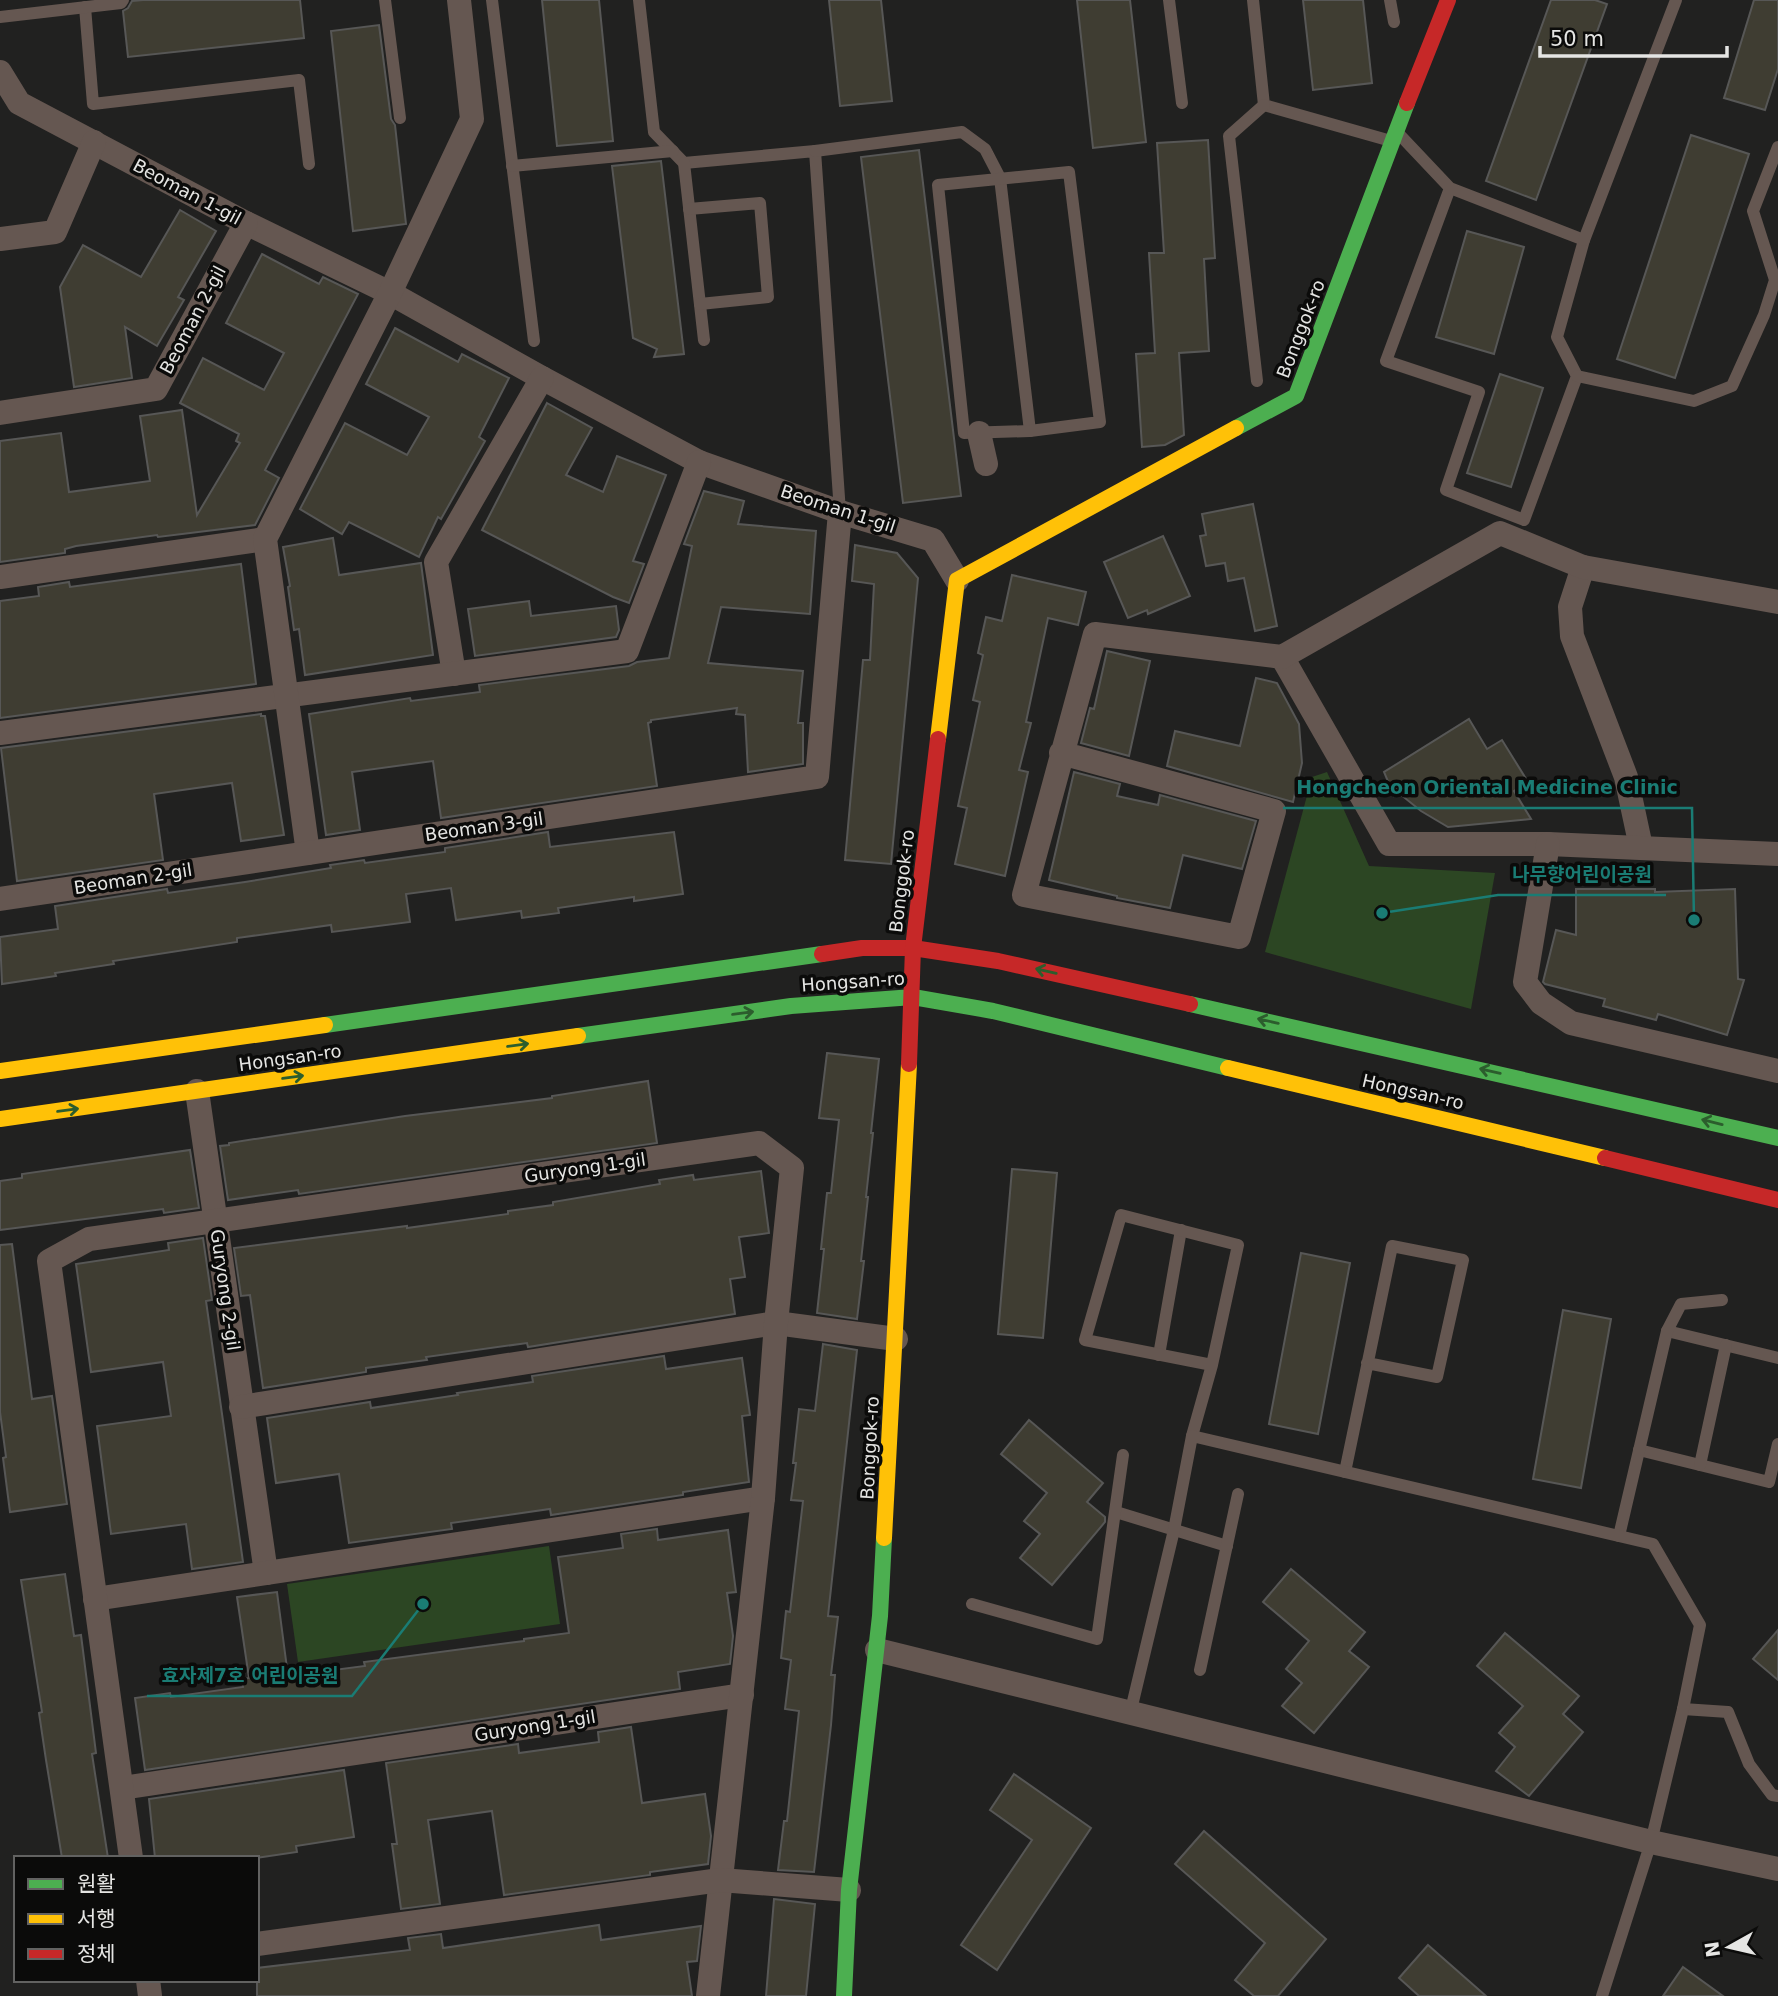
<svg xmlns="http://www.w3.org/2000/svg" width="1778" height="1996" font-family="'DejaVu Sans','Noto Sans KR',sans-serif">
<rect width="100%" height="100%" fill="#212120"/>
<g fill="#2c4623">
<polygon points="1327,772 1369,866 1495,873 1471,1009 1265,952 1312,777"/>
<polygon points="549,1546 560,1624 298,1662 287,1584"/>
</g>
<g fill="#3f3d32" stroke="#575756" stroke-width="2">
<polygon points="143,0 300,0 304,38 128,57 123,11 128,8 132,1"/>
<polygon points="542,0 599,0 613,141 557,146"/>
<polygon points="829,0 881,0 892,101 840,106"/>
<polygon points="1077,0 1130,0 1146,142 1093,148"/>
<polygon points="1303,0 1363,0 1372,83 1313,90"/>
<polygon points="1551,0 1595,0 1607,4 1536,200 1486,181"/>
<polygon points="1754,0 1778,0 1778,69 1765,110 1724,98"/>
<polygon points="379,25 391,119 395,125 406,224 353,231 331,31"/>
<polygon points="1691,135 1749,154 1675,378 1617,359"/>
<polygon points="1208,140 1215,258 1204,259 1209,351 1179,353 1184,435 1165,445 1142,447 1136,354 1155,353 1149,253 1164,253 1157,143"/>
<polygon points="919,150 961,496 903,503 861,157"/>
<polygon points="661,161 684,354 654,357 657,349 633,338 612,166"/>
<polygon points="180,210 216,231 178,297 184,300 157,346 125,327 132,378 74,387 60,287 83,245 141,277"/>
<polygon points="1467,231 1524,247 1494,354 1436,337"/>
<polygon points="262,254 319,284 323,277 358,294 265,470 279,478 255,525 158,537 157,535 76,546 65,549 65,553 0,562 0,441 61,433 69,492 150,481 140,416 182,410 197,515 240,443 236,441 239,434 180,403 203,358 264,390 284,353 226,323"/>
<polygon points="395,328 458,362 462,354 509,378 479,437 485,441 441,519 438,517 419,557 349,522 342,534 300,509 345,423 407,455 429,417 366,384"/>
<polygon points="1500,374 1543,388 1511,487 1467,473"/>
<polygon points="547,403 592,428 566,475 603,492 617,456 666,475 633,561 644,564 629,603 613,597 482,530"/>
<polygon points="704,491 744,501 738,524 816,531 810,614 721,607 708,663 803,671 798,723 803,723 803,764 748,772 745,715 736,714 737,708 651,720 651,722 648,723 657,786 441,818 433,761 352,772 360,830 326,835 309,714 410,698 411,701 480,692 479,685 629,666 637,662 669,658 692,546 684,544"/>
<polygon points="1253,504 1277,626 1255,631 1244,578 1228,581 1225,563 1206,566 1200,536 1206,535 1202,514"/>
<polygon points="1163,536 1190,596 1148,614 1147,610 1128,618 1104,562"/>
<polygon points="333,538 339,575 421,563 433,655 305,675 299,629 294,630 288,587 290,586 283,547"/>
<polygon points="855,545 897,553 918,578 891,864 845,860 863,660 870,660 874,584 852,581"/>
<polygon points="241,564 256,684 0,718 0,601 39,596 38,587 69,582 70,587"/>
<polygon points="1012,575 1086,592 1078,625 1048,618 1026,722 1031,723 1019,770 1028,772 1005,876 955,864 967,808 958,806 980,702 973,700 983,655 978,653 986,617 1002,621"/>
<polygon points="529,601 531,616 616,606 619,630 616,637 475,656 468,609"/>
<polygon points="1107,651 1150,661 1129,756 1081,743 1090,708 1094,709"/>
<polygon points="1256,678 1277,683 1299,724 1302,763 1293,802 1167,766 1175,731 1240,746"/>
<polygon points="261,714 261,716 265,716 284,835 241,841 232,783 154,794 163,860 17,881 1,748"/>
<polygon points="1469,719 1487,749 1502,740 1528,782 1514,791 1531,819 1448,827 1421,811 1400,794 1394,796 1384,772"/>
<polygon points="1074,772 1120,784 1117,796 1158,805 1160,795 1256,821 1242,869 1183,855 1170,908 1117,898 1117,896 1049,880"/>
<polygon points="548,832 550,847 674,832 683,894 634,901 634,897 558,908 559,913 522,918 521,911 456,920 451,888 406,894 410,922 332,932 331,925 237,938 237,942 113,961 114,964 55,973 56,976 2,984 0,937 58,929 55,906 167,889 168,893 245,882 331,868 330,865 364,860 365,863 445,852 445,848"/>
<polygon points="1576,889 1655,889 1655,892 1735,889 1738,979 1744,980 1727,1035 1658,1014 1656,1020 1603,1006 1605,999 1545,984 1543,982 1556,930 1576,935"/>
<polygon points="827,1053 879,1059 871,1133 873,1133 866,1197 868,1197 861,1261 864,1261 857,1319 817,1313 824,1249 821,1249 827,1193 831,1193 839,1120 819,1118"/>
<polygon points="648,1081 657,1143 299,1194 298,1190 228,1200 220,1146 229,1145 229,1143 405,1116 552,1098 552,1096"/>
<polygon points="190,1150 199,1208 164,1213 163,1209 0,1230 0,1181 22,1178 22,1174"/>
<polygon points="1012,1169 1057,1173 1043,1338 998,1334"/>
<polygon points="761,1171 769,1233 739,1237 745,1277 730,1279 735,1314 528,1347 527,1343 426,1357 427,1360 366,1368 366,1372 263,1388 250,1295 241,1296 234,1248 407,1226 407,1228 508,1214 508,1211 553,1205 553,1202 660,1184 659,1180 693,1175 694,1180"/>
<polygon points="203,1238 212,1300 206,1301 243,1562 192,1569 186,1524 111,1534 97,1426 171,1416 163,1362 91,1372 76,1264 169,1250 168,1243"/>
<polygon points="12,1244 32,1399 52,1396 67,1504 10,1512 3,1458 6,1457 0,1412 0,1245"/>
<polygon points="1301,1253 1350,1263 1318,1434 1269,1424"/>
<polygon points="1563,1310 1611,1319 1581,1488 1533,1479"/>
<polygon points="823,1344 857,1350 828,1616 838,1617 831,1675 835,1675 831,1725 814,1872 778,1870 784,1821 787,1821 799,1711 785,1709 791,1660 781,1658 786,1611 790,1612 803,1501 791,1500 796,1463 793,1463 799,1409 815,1411"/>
<polygon points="664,1356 666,1369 742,1358 750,1415 742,1416 749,1482 683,1492 683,1495 551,1515 550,1509 451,1523 452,1529 349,1543 339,1474 276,1483 267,1418 370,1402 371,1408 458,1395 457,1393 533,1382 532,1376"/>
<polygon points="1029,1420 1103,1483 1087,1502 1105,1517 1105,1522 1052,1585 1020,1558 1040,1534 1024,1521 1047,1493 1001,1454"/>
<polygon points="657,1529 658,1540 728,1530 736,1592 727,1593 733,1636 730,1664 678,1672 680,1689 145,1770 135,1698 170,1693 171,1697 243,1687 242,1679 249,1678 237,1597 277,1592 288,1676 365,1666 364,1662 524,1641 524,1639 569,1633 558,1557 623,1548 621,1534"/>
<polygon points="1291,1569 1365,1632 1349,1651 1369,1667 1314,1733 1282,1706 1302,1683 1286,1669 1309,1641 1263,1602"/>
<polygon points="65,1574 74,1636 81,1635 96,1753 92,1754 108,1858 62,1858 46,1760 39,1713 42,1712 21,1580"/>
<polygon points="1778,1630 1778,1680 1753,1659"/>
<polygon points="1505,1633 1579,1696 1563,1714 1583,1732 1529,1796 1496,1771 1515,1747 1499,1733 1523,1706 1477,1666"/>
<polygon points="631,1727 642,1803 705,1794 711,1836 708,1864 650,1872 650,1875 504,1895 492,1811 428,1820 440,1904 401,1909 392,1844 397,1844 386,1763 518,1744 519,1753 599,1742 598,1732"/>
<polygon points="344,1770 354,1837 296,1846 297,1852 256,1858 155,1858 149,1799"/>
<polygon points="1014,1774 1091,1828 997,1970 961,1945 1032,1840 990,1810"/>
<polygon points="1204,1831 1326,1939 1278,1996 1254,1996 1235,1980 1265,1943 1175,1864"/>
<polygon points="774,1899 815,1904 806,1996 766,1996"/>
<polygon points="599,1925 601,1940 701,1926 697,1961 687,1962 692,1996 257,1996 257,1968 410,1950 408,1938 441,1934 443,1948"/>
<polygon points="1428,1945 1486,1996 1419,1996 1399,1978"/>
<polygon points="1683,1967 1723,1996 1663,1996"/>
</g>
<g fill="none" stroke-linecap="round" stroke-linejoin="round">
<g stroke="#655751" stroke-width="12">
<polyline points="385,0 400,118"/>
<polyline points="492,0 534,341"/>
<polyline points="639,0 654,132 684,163 815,151 840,512"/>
<polyline points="1169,0 1182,103"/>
<polyline points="1253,0 1264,105 1391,141"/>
<polyline points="1390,0 1394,22"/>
<polyline points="85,7 93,104 299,80 309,164"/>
<polyline points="0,17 121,3 123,0"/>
<polyline points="1398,133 1450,188 1584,240 1557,337 1577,376 1524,520 1446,490 1479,392 1386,361 1450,188"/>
<polyline points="815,151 962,132 985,149 1000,178 1030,431"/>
<polyline points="684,163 704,340"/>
<polyline points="512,166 673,151"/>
<polygon points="1069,172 1100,422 1030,431 964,433 938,185"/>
<polyline points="689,209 760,203 768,297 700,304"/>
<polyline points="1584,240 1676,0"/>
<polyline points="1577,376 1694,401 1732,386 1764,315 1775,280 1753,211 1778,147"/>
<polyline points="1257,381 1229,136 1264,105"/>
<polyline points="1667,1331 1778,1358"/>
<polyline points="1159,1355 1181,1230"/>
<polyline points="1192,1436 1212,1365 1238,1245 1121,1215 1085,1340 1212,1365"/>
<polyline points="1639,1450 1769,1482 1778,1444"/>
<polyline points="1700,1465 1726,1345"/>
<polyline points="1345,1472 1392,1246 1463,1260 1437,1377 1367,1363"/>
<polyline points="1116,1512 1227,1546"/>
<polyline points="1619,1536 1667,1331 1681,1304 1722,1300"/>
<polyline points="972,1604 1097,1639 1123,1455"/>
<polyline points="1200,1670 1238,1494"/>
<polyline points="1683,1709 1728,1712 1749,1764 1772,1795 1778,1796"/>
<polyline points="1130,1714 1174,1530 1192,1436 1653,1544 1700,1625 1683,1709 1651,1842 1602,1996"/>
</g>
<g stroke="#655751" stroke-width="24">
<polyline points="0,72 19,103 246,223 390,293 542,378 699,462 840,512 933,540 957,580"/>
<polyline points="0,239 55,232 94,142"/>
<polyline points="0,413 156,389 246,223"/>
<polyline points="979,433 986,464"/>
<polyline points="1583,567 1570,607 1572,636 1626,777 1641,847"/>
<polyline points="0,577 265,539"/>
<polyline points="1282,657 1389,844 1548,844 1778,854"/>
<polyline points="454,674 436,562 542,378"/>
<polyline points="0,733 627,651 699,462"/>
<polyline points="1061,753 1274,811 1239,937 1024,895 1095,634 1282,657 1500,533 1583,567 1778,602"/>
<polyline points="1548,844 1525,982 1541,1003 1571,1023 1778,1071"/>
<polyline points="308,853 265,539 390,293 472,119 459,0"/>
<polyline points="0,899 817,777 840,512"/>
<polyline points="197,1091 266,1573"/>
<polyline points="241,1407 776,1323 896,1339"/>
<polyline points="95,1599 763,1498"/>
<polyline points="877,1650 1651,1842 1778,1869"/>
<polyline points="122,1788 742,1695"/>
<polyline points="131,1858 49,1261 89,1239 759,1143 792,1168 776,1323 763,1498 708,1996"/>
<polyline points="257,1944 720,1880 849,1890"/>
<polyline points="148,1980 150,1996"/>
</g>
<g stroke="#4caf50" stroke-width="16">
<polyline points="1236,428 1296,396 1407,103"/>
<polyline points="1190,1004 1778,1138"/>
<polyline points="325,1025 822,954"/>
<polyline points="578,1036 791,1006 913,997 993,1011 1228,1068"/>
<polyline points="844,1996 849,1890 880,1616 884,1538"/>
</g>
<g stroke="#ffc107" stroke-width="16">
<polyline points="938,739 957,580 1236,428"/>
<polyline points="1228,1068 1605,1158"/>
<polyline points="0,1071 325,1025"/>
<polyline points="0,1119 578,1036"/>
<polyline points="884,1538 909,1064"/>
</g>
<g stroke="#c62828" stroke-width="16">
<polyline points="1407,103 1448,0"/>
<polyline points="822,954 862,948 913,948 998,961 1190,1004"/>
<polyline points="909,1064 913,948 938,739"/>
<polyline points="1605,1158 1778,1200"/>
</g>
</g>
<defs><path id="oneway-shaft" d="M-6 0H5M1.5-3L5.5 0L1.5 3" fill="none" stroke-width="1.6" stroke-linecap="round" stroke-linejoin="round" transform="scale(1.75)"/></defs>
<g stroke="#2c5d2d">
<use href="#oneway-shaft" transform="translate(1046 971) rotate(-167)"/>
<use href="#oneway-shaft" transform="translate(743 1013) rotate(-8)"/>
<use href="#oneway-shaft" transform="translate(1268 1021) rotate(-167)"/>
<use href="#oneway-shaft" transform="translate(518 1045) rotate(-8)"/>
<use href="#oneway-shaft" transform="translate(1490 1071) rotate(-167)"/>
<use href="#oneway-shaft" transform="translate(293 1077) rotate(-8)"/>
<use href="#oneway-shaft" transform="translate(68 1110) rotate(-8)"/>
<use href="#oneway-shaft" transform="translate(1712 1122) rotate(-166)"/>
</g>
<g text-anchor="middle" stroke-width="7" stroke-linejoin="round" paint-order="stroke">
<g font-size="18" fill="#e5e5e3" stroke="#0b0b0a">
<text transform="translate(187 192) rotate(28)" y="6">Beoman 1-gil</text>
<text transform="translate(193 320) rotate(-62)" y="6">Beoman 2-gil</text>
<text transform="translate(1301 329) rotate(-69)" y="6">Bonggok-ro</text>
<text transform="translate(838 509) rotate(18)" y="6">Beoman 1-gil</text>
<text transform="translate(484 827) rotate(-8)" y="6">Beoman 3-gil</text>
<text transform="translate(133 879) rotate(-9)" y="6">Beoman 2-gil</text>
<text transform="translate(902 881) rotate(-83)" y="6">Bonggok-ro</text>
<text transform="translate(853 982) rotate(-4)" y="6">Hongsan-ro</text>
<text transform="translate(290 1058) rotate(-8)" y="6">Hongsan-ro</text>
<text transform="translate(1413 1092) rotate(13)" y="6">Hongsan-ro</text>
<text transform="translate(585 1168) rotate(-8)" y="6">Guryong 1-gil</text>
<text transform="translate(225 1290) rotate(82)" y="6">Guryong 2-gil</text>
<text transform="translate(870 1448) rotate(-87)" y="6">Bonggok-ro</text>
<text transform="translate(535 1726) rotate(-9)" y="6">Guryong 1-gil</text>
</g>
</g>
<path fill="none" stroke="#1a7c74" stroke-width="2.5" d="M1694 920L1692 808H1283M1382 913L1498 895H1666M423 1604L352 1696H147"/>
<g fill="#1a7c74" stroke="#0b0b0a" stroke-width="2.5">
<circle cx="1694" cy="920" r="7"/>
<circle cx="1382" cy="913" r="7"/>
<circle cx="423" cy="1604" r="7"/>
</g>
<g font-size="19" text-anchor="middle" font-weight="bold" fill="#1a7c74" stroke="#0b0b0a" stroke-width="7" stroke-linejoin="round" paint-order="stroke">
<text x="1487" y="794">Hongcheon Oriental Medicine Clinic</text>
<text x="1582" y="881">나무향어린이공원</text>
<text x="250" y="1682">효자제7호 어린이공원</text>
</g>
<rect x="14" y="1856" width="245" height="126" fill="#0b0b0a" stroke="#626261" stroke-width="2"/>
<rect x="28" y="1879" width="35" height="10" fill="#4caf50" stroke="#626261" stroke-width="2"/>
<text x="77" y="1891" font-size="21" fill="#e5e5e3">원활</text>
<rect x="28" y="1914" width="35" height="10" fill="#ffc107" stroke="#626261" stroke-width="2"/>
<text x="77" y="1926" font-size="21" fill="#e5e5e3">서행</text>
<rect x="28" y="1949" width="35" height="10" fill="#c62828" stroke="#626261" stroke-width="2"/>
<text x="77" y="1961" font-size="21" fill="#e5e5e3">정체</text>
<g transform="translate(1729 1947) rotate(262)" stroke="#0b0b0a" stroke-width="5" paint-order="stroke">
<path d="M0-5L12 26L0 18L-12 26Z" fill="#e5e5e3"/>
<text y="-10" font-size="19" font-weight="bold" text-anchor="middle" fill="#e5e5e3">N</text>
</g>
<path d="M1540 46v10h187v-10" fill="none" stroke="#e5e5e3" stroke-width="3.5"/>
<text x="1550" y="46" font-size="21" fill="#e5e5e3" stroke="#0b0b0a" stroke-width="5" paint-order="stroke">50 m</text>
</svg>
